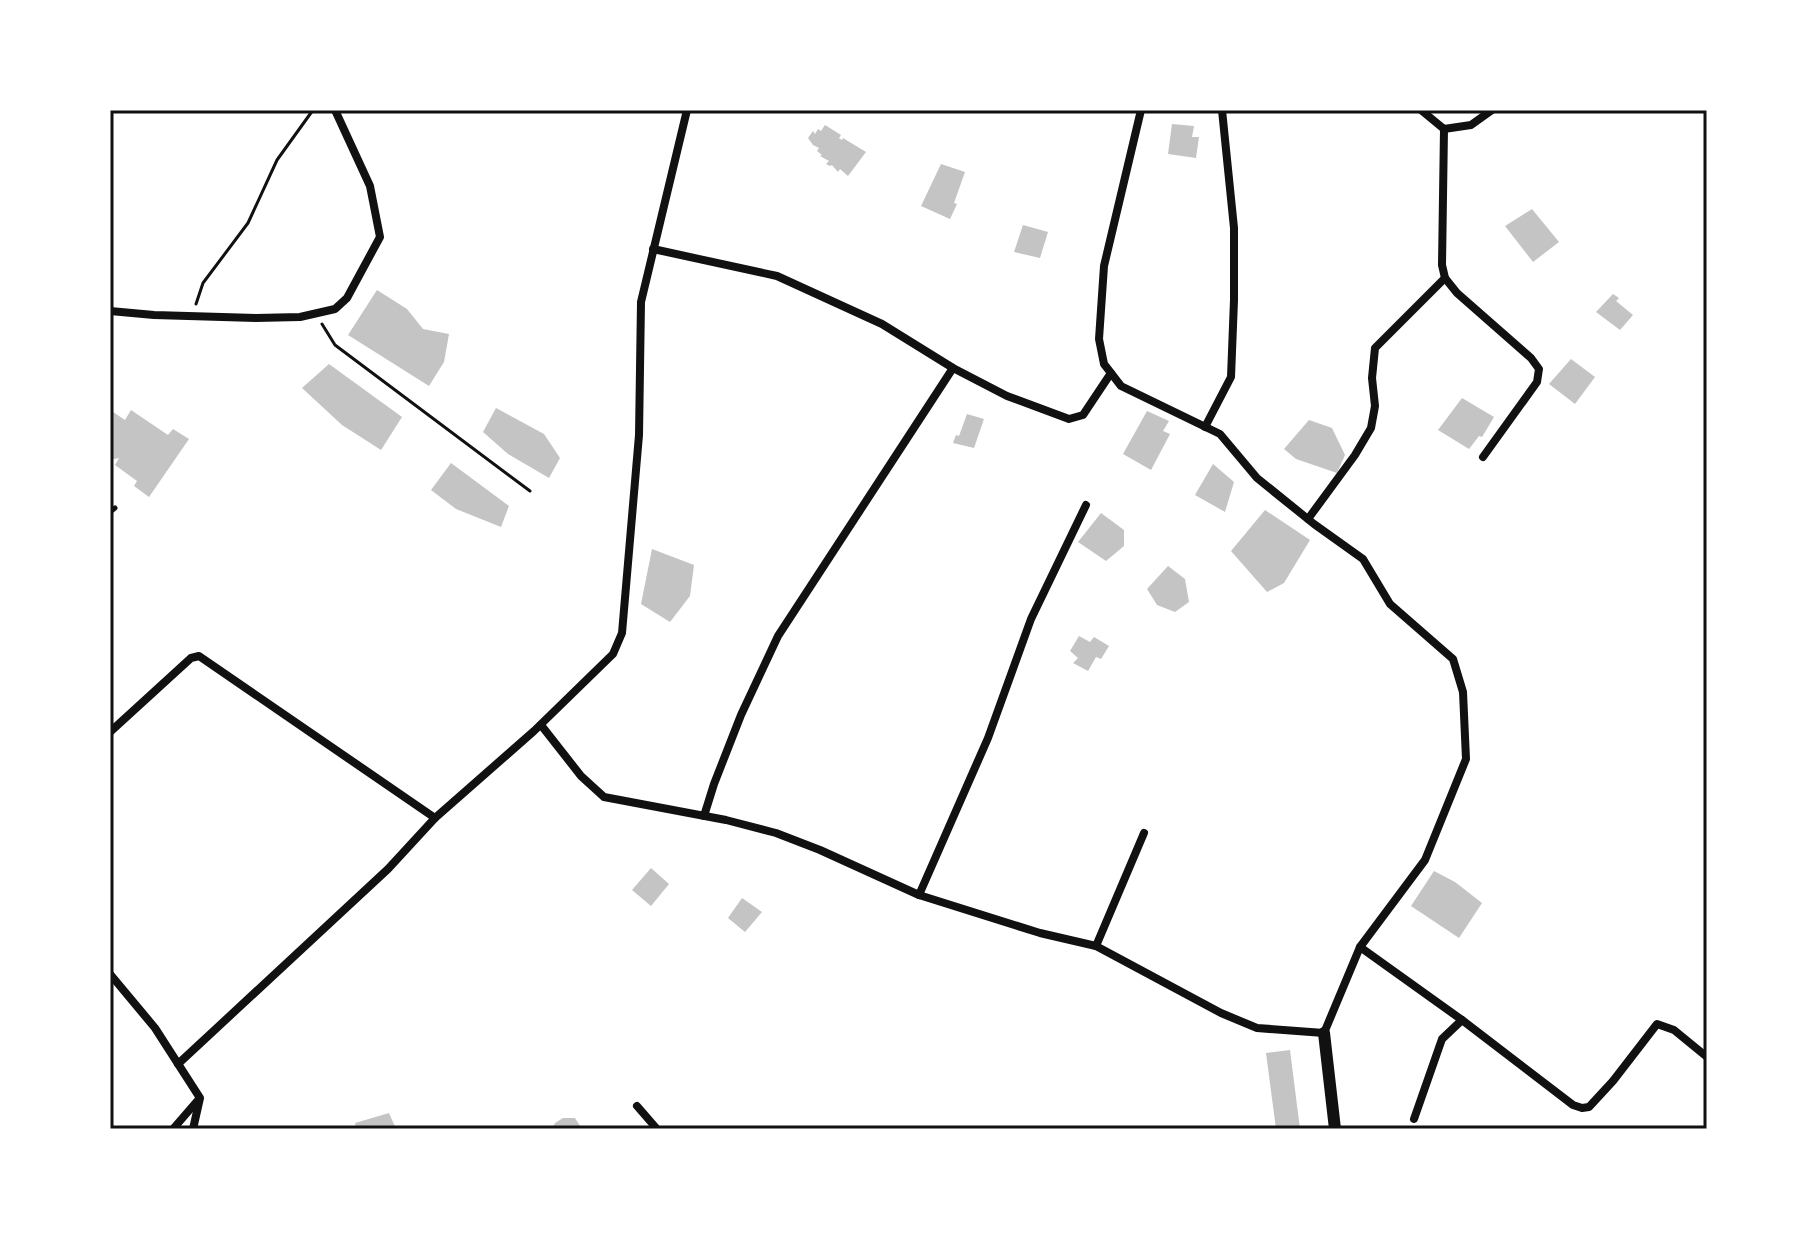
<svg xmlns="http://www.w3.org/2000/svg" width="1817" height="1239" font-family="Poppins,sans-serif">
<rect width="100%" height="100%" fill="#fff"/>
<g fill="#c4c4c4">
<polygon points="1172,124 1194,126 1192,137 1199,137 1196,158 1168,154"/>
<polygon points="825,125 841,135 839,138 842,140 843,138 866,152 848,176 840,169 838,172 832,165 830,166 826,164 829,161 820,156 822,155 817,151 819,148 813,145 808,138 813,131 815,134 818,129 821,131"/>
<polygon points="941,164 965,172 954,203 957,204 950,219 921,206"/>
<polygon points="1532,209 1559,242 1533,262 1505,226"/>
<polygon points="1023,225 1048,232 1040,258 1014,252"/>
<polygon points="377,290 407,309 423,329 449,334 444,362 429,386 348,335"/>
<polygon points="1613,294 1619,298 1616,301 1633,315 1620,330 1596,312"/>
<polygon points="1571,359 1595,377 1575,404 1549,384"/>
<polygon points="329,364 402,417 381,450 342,425 302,388"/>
<polygon points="1462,398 1494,417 1482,437 1479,436 1469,449 1438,430"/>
<polygon points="496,408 544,434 560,458 549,478 508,454 483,432"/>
<polygon points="110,410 125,420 131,410 168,435 173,429 189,439 149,497 134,486 137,481 115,465 119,458 110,460"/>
<polygon points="1147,411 1169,421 1163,431 1170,434 1151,470 1123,454"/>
<polygon points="967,414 984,419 974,448 953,443 956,435 959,436"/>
<polygon points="1309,420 1332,428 1345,455 1337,473 1296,459 1284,449"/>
<polygon points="451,463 509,506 501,527 456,509 431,490"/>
<polygon points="1213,464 1234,482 1225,512 1195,495"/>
<polygon points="1265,510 1310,540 1284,583 1267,592 1231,551"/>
<polygon points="1101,513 1124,530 1124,546 1106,561 1078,542"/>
<polygon points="652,549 694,565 690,596 670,622 641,604"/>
<polygon points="1168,566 1185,579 1189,602 1175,612 1157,605 1147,589"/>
<polygon points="1079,636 1090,642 1094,637 1109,646 1101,659 1096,657 1088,671 1073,663 1078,658 1070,651"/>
<polygon points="651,868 669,884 651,906 632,890"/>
<polygon points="1434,871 1455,882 1482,903 1459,938 1411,906"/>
<polygon points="742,898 762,912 745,932 728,918"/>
<polygon points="1290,1050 1300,1129 1276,1129 1266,1053"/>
<polygon points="389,1113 396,1129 356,1129 355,1123"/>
<polygon points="563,1118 575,1118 582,1129 552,1129 555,1123"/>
</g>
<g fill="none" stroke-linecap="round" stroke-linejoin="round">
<g stroke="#111" stroke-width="3">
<polyline points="196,304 203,283 248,223 277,160 313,110"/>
<polyline points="322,324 335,345 530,491"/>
</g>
<polyline stroke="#111" stroke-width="5" points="110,512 115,508"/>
<g stroke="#111" stroke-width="8">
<polyline points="1421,110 1444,129 1471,125 1492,110"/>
<polyline points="1444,129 1442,265 1445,278 1457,293 1531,358 1539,369 1537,382 1483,457"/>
<polyline points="653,249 777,276 882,324 953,368 1007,396 1069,419 1083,415 1111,373"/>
<polyline points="110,311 154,315 256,318 300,317 335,309 347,298 380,237 370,186 335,110"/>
<polyline points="1205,427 1231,377 1234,300 1234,228 1222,110"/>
<polyline points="1308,519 1355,455 1371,428 1375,406 1372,378 1375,348 1445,278"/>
<polyline points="541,725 581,776 604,797 726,820 776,833 820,850 919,895 1040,933 1096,946 1221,1013 1257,1028 1324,1033 1360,947 1425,860 1466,759 1463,692 1453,659 1390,604 1363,559 1314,524 1257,478 1220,434 1121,386 1104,364 1099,339 1104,266 1141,110"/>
<polyline points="110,732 191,658 199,656 435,818"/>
<polyline points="704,816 714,784 741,715 778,636 953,368"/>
<polyline points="919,895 988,738 1031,619 1086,505"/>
<polyline points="1096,946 1144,833"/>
<polyline points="1360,947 1462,1020 1573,1105 1582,1108 1589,1107 1613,1081 1657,1024 1674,1030 1707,1057"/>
<polyline points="110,974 155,1028 200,1098 193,1129"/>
<polyline points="178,1064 388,869 435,818 534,731 613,654 622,633 639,435 641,302 687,110"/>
<polyline points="637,1106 657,1129"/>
<polyline points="1414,1119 1442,1039 1462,1020"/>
<polyline points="173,1129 199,1099"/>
</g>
<polyline stroke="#111" stroke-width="12" points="1324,1033 1335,1129"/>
</g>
<rect width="1817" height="1239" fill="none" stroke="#ffffff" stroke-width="224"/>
<rect x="112" y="112" width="1593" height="1015" fill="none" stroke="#111" stroke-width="3"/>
</svg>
